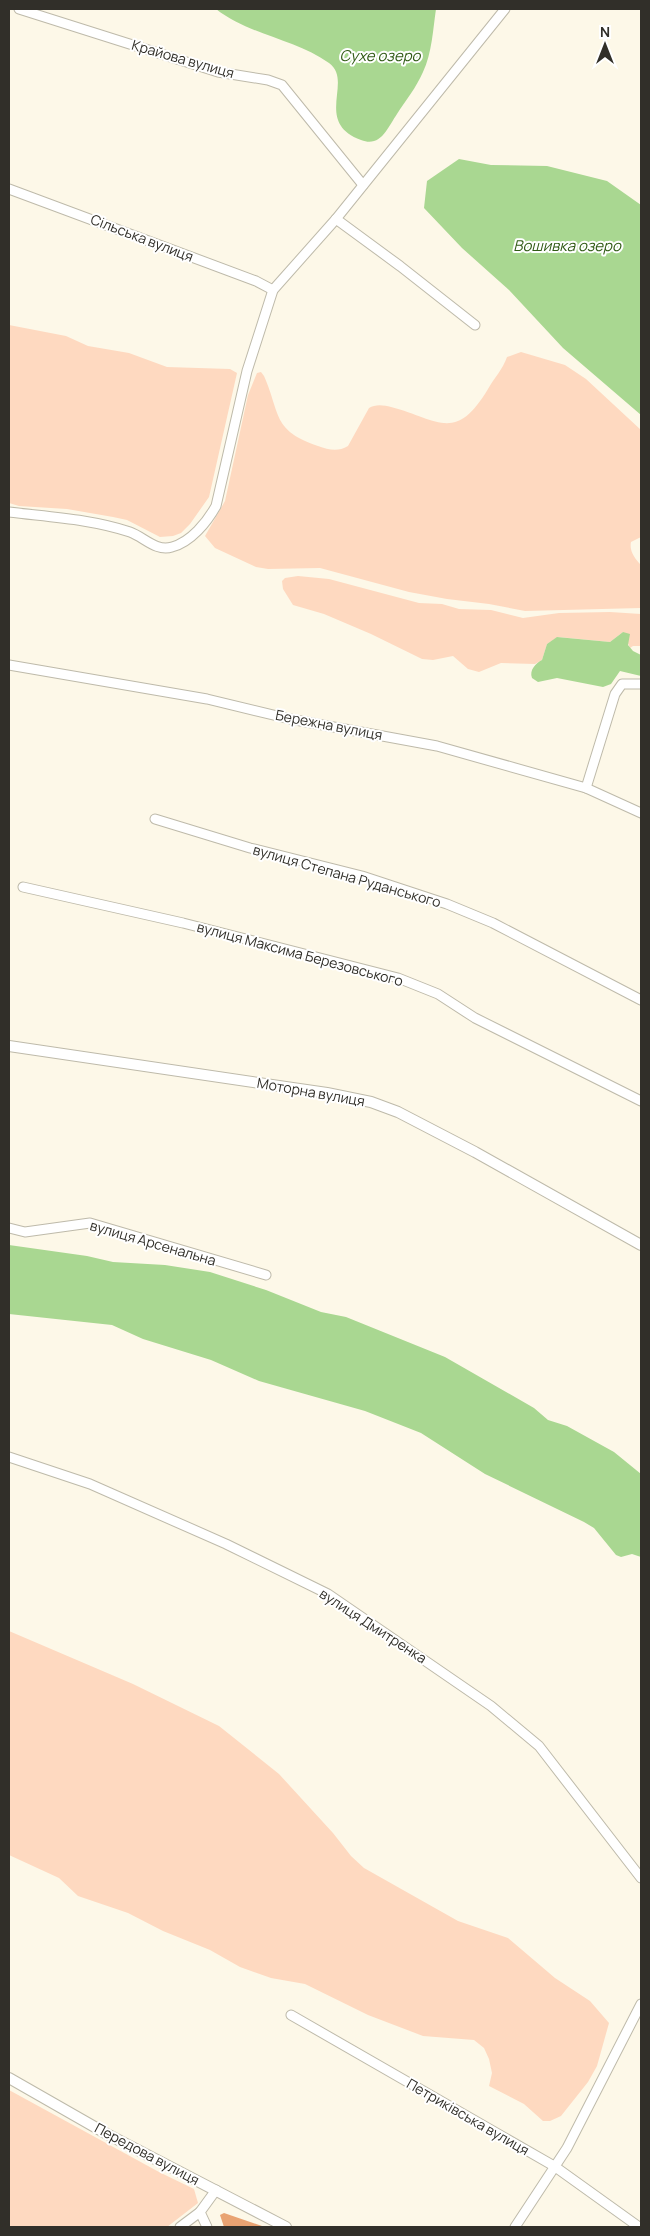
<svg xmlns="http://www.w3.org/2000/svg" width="650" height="2236" font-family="Manrope,sans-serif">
<rect width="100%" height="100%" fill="#fdf8e8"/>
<g fill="#fed9c0">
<polygon points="9,325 66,336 88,346 129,353 167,367 230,369 237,373 209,497 190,524 181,533 173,536 160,537 127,520 113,517 67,509 19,506 9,503"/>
<path d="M521,352L565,365L586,379L641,430V537L631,542C629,551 635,559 641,565V608L525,611L489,604L447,599L409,592L320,568L268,569L256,567L215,548L205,536L225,501L248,395L257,373L261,372L264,376C281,415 272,430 318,446C329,450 338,452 348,446L369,408C375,404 384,405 391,407C438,419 455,444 488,389C494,378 503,369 507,357Z"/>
<polygon points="298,576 329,579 419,603 442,604 459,609 491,610 523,618 559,613 610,612 641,614 641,646 633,646 630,648 623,632 610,642 558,637 547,644 542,660 535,664 501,663 479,672 468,669 453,656 433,660 422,659 371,634 324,614 293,605 283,589 282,581 285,578"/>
<polygon points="9,1631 133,1684 219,1726 279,1774 333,1833 351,1856 364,1868 458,1921 508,1938 555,1978 590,2001 609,2023 597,2066 588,2082 561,2116 550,2121 543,2121 524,2104 489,2086 492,2073 489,2059 484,2048 474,2040 423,2036 368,2015 305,1984 271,1978 240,1967 210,1950 163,1931 128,1913 78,1896 59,1878 9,1855"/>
<polygon points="9,2090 159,2172 194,2189 198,2203 167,2227 9,2227"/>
</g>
<polygon fill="#e9a372" points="224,2213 265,2227 224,2227 220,2215"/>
<g fill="#a9d791">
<path d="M216,9H436C433,29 432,53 423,72C416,88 406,100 397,114C388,127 381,148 361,140C313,122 354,81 329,63C295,39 249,35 216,9Z"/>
<polygon points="459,159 491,165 547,166 607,181 641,205 641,415 563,348 509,290 462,248 424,208 427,181"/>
<path d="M623,632L630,634L628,645L633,651L641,655V676L620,671L611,684L603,687L557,678L538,682L532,678C529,670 536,663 542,660L547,644L557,637L610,642Z"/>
<polygon points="9,1245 87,1256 113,1262 165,1265 210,1272 266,1290 321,1312 346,1317 445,1357 534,1408 548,1420 567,1426 614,1452 641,1474 641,1557 632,1554 621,1557 616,1555 594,1528 584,1522 485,1474 421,1433 365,1411 259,1381 211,1360 143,1339 112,1325 9,1314"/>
</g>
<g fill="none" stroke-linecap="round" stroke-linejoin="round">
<g stroke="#bebaaa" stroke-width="11">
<g id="minor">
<polyline points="19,9 218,72 268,80 282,85 363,185"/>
<polyline points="9,189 256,281 273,290"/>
<polyline points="336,219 400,266 475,325"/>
<path d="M9,512C49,517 91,519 130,532C144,537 156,552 172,547C191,542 207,522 216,506L247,371L273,290L336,219L505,9"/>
<polyline points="9,665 207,699 290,719 437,746 586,788 641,813"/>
<polyline points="586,788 615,694 622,684 641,684"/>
<polyline points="155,819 250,848 362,876 447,904 493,923 641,1000"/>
<polyline points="23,887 183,923 398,978 438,994 475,1018 641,1101"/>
<polyline points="9,1228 25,1232 90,1223 266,1275"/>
<polyline points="9,1457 90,1484 226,1544 328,1594 491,1706 539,1746 641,1878"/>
<polyline points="291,2015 554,2166 639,2227"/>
<polyline points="180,2227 200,2212"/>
<polyline points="207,2227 200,2212 216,2190"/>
<polyline points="515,2227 567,2148 641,2004"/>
</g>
</g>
<g stroke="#bebaaa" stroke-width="12">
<g id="tertiary">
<polyline points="9,1046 327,1093 371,1102 398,1112 475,1152 641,1245"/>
<polyline points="9,2078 107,2134 286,2227"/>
</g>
</g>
<use href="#minor" stroke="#fff" stroke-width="9"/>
<use href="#tertiary" stroke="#fff" stroke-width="10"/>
</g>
<g text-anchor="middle" stroke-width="4" stroke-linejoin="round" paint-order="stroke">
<g font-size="14" fill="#312f29" stroke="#fff">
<text transform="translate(183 59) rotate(16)" y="5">Крайова вулиця</text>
<text transform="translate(142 238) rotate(21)" y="5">Сільська вулиця</text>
<text transform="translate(329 725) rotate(11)" y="5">Бережна вулиця</text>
<text transform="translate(347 876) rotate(16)" y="5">вулиця Степана Руданського</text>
<text transform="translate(300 954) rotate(15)" y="5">вулиця Максима Березовського</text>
<text transform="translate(311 1092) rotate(10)" y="5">Моторна вулиця</text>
<text transform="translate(153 1243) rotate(16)" y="5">вулиця Арсенальна</text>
<text transform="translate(373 1626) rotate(33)" y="5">вулиця Дмитренка</text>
<text transform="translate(468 2117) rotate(30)" y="5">Петриківська вулиця</text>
<text transform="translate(147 2154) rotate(28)" y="5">Передова вулиця</text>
</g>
<g font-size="15" font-style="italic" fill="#315b16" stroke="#fff">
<text x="380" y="61">Сухе озеро</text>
<text x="567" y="251">Вошивка озеро</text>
</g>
</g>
<rect width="650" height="2236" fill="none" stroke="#312f29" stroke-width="20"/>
<g transform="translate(605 45)" stroke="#ffffff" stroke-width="4" paint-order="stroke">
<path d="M0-4L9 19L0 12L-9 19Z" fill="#312f29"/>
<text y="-8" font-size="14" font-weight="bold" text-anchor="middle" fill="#312f29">N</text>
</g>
</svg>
